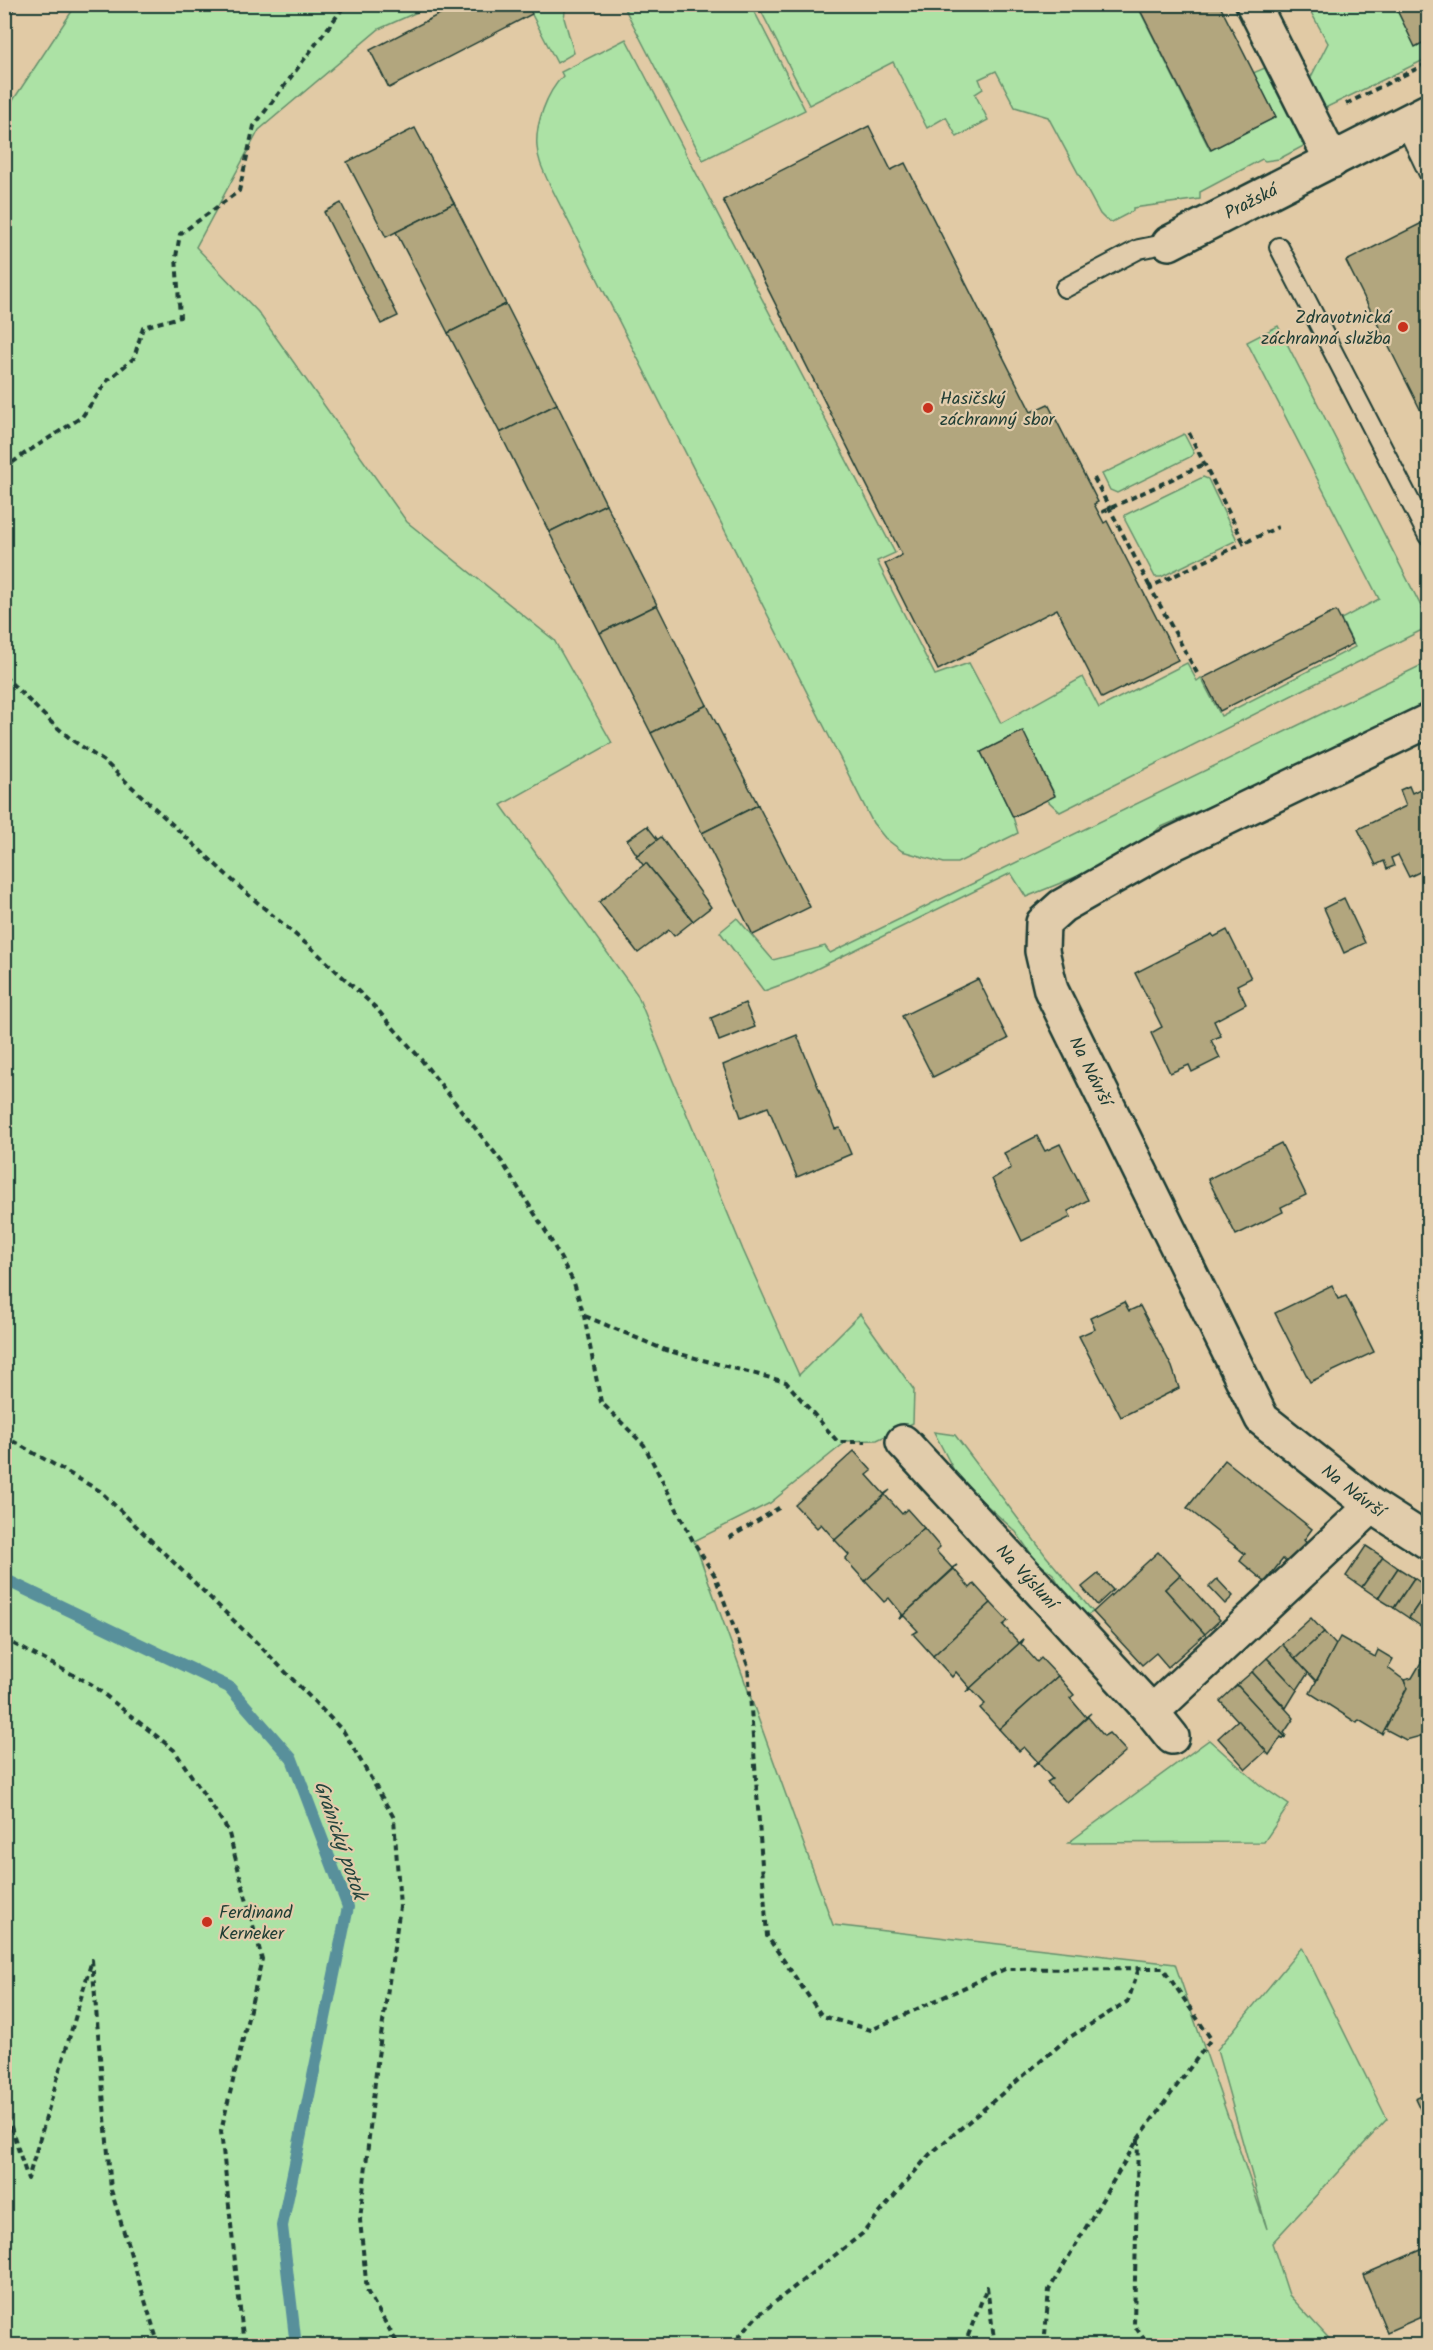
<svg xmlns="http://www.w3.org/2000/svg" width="1433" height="2350" font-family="Kalam,sans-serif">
<rect width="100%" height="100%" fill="#e1caa5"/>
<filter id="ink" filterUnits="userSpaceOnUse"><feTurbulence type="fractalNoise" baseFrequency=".0167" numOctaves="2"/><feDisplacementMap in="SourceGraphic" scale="12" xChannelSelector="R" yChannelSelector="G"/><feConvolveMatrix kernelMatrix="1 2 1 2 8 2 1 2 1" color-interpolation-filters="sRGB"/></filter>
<g filter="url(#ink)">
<g fill="#ace2a5" stroke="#66906c" stroke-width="1.5">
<polygon points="76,5 433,5 379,29 259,130 196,247 258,312 407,522 554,640 612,743 501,805 637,994 743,1250 799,1375 860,1314 914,1390 913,1423 877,1440 847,1441 770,1503 694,1541 833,1925 1175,1964 1267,2229 1217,2050 1302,1947 1387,2119 1272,2243 1289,2295 1335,2345 5,2345 4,114"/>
<polygon points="527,5 566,5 564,18 574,53 557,63"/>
<polygon points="623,5 751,5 805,110 703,160"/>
<polygon points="758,5 1137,5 1210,150 1276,117 1253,73 1272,65 1311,142 1279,159 1265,161 1262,159 1200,192 1200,199 1133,208 1133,211 1112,222 1106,220 1100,214 1048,117 1015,107 996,71 979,79 983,89 975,94 988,120 957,137 946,117 927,128 893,62 809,105"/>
<polygon points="1307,5 1394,5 1416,46 1428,40 1428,58 1325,108 1309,81 1328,43"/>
<path d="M626,39L895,553L877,561L935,675L969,663L1001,723L1083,677L1099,708L1187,663L1197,681L1201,678L1221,716L1355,647L1341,619L1379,599L1247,342L1278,326L1428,620V627L1060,812L1047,800L1055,795L1022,731L981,752L1013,817L1018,833L957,863H944L902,851L885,838L873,823L547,179C542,168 538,159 537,147C535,124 547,92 563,76L561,72Z"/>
<polygon points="1184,434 1194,453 1190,457 1117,493 1110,490 1102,474"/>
<polygon points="1203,477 1208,479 1237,540 1161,577 1155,577 1125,520 1125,515"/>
<polygon points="1428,662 1428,708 1351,745 1159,828 1135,853 1026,897 1011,873 794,980 764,991 720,932 737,918 773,960 825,946 830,953"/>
<polygon points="934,1432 955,1435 1046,1556 1093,1612 1080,1619 1053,1574 1036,1561 1016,1532 959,1480"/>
<polygon points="1209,1740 1260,1785 1289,1805 1264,1842 1068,1843"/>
</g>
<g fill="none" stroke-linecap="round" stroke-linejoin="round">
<polyline stroke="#59909b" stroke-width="12" points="4,1579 229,1687 292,1759 348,1907 282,2226 296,2346"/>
</g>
<g fill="#b2a67e" stroke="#1f3d34" stroke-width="1.5">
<polygon points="4,4 15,7 4,24"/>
<polygon points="459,4 527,4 532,14 389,88 370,50"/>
<polygon points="1137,4 1219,4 1276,117 1211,150"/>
<polygon points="1394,4 1428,4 1428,40 1415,47"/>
<polygon points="869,126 891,170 905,163 1031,412 1048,404 1098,502 1094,504 1104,523 1107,521 1178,660 1102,698 1057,609 938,670 885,564 902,555 723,200"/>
<polygon points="415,128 454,203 386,237 347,162"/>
<polygon points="341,203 398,316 381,324 324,212"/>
<polygon points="454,203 506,304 448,333 396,232"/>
<polygon points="1428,220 1428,425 1346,261"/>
<polygon points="506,304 557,404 500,433 448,333"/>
<polygon points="557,404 606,504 549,532 500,433"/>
<polygon points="606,504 657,605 600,633 549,532"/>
<polygon points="657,605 707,705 651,733 600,633"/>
<polygon points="1336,611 1353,644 1220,711 1203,678"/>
<polygon points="707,705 758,805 702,833 651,733"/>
<polygon points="1023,731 1055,796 1013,817 981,752"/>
<polygon points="1428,785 1428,868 1409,877 1398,855 1391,858 1394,866 1387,869 1384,861 1376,865 1358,829 1406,806 1400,790 1409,786 1412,793"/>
<polygon points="758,805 810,907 753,935 702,833"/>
<polygon points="647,826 658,840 637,855 627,840"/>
<polygon points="661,837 711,907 693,921 646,863 644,866 636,856"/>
<polygon points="646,863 693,921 674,936 669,930 638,953 599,902"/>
<polygon points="1344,898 1365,943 1344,953 1324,908"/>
<polygon points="1227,930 1251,978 1237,985 1246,1004 1214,1021 1221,1036 1211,1040 1220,1058 1192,1072 1189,1065 1170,1073 1151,1033 1162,1027 1135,973 1212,934 1214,937"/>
<polygon points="978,979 1008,1039 933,1077 902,1016"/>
<polygon points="745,1003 755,1027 719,1041 711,1018"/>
<polygon points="797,1035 835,1129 840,1128 851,1154 797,1177 768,1107 741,1117 723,1065"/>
<polygon points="1037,1136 1045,1151 1060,1144 1088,1200 1068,1211 1071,1217 1022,1241 992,1179 1011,1168 1004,1153"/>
<polygon points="1281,1143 1306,1195 1281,1207 1283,1212 1236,1235 1208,1179"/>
<polygon points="1332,1285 1338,1299 1346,1296 1374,1352 1310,1382 1275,1313"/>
<polygon points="1124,1302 1129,1311 1140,1306 1172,1367 1179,1388 1121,1417 1079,1336 1095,1329 1090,1318"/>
<polygon points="854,1451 872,1471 867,1475 884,1494 890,1490 835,1540 821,1524 817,1528 795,1505"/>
<polygon points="1225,1460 1312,1529 1304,1540 1307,1544 1286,1562 1283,1559 1265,1582 1240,1561 1245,1554 1187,1508"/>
<polygon points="885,1495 902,1514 907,1509 924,1528 865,1581 845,1559 849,1555 835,1540"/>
<polygon points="924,1528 940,1547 936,1551 952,1568 957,1565 899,1619 902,1614 889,1598 884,1602 865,1581"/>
<polygon points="1366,1546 1383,1557 1362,1587 1346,1576"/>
<polygon points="1158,1552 1180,1575 1165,1589 1205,1634 1168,1667 1156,1653 1142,1665 1093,1612"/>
<polygon points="1383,1557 1398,1568 1378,1598 1362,1587"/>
<polygon points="1398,1568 1414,1578 1394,1608 1378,1598"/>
<polygon points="954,1569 970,1588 974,1584 991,1603 933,1656 913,1634 918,1631 904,1616 899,1619"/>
<polygon points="1098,1574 1113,1590 1097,1605 1082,1587"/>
<polygon points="1180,1575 1220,1620 1205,1634 1165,1589"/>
<polygon points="1414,1578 1428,1588 1428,1590 1409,1618 1394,1608"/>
<polygon points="1217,1579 1233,1596 1225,1604 1209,1587"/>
<polygon points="1428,1590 1428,1623 1425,1629 1409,1618"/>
<polygon points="991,1603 1008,1621 1003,1625 1019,1643 1024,1639 966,1692 970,1688 956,1672 952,1677 933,1656"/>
<polygon points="1311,1618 1324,1632 1295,1659 1282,1644"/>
<polygon points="1324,1632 1336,1645 1316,1681 1295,1659"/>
<polygon points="1340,1637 1375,1657 1378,1650 1393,1659 1388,1668 1404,1680 1407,1688 1382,1734 1359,1720 1357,1723 1310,1693"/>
<polygon points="1024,1639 1021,1644 1037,1662 1041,1658 1058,1676 999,1729 980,1708 985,1704 971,1689 966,1692"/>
<polygon points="1282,1644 1308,1673 1297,1690 1267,1658"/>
<polygon points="1267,1658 1297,1690 1286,1708 1252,1672"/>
<polygon points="1423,1659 1428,1662 1428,1734 1406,1740 1385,1729 1407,1688 1404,1680 1412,1678"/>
<polygon points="1252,1672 1294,1718 1284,1733 1286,1735 1285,1737 1237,1685"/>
<polygon points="1058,1676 1074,1695 1070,1698 1086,1717 1091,1713 1033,1767 1037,1761 1024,1747 1019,1751 999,1729"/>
<polygon points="1237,1685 1285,1737 1283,1739 1281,1737 1269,1755 1220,1701"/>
<polygon points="1088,1717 1104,1736 1109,1733 1126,1751 1067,1803 1047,1782 1052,1779 1038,1763 1033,1767"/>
<polygon points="1238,1720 1266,1751 1246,1769 1218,1738"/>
<polygon points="1428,2092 1428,2126 1415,2098"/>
<polygon points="1428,2247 1428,2314 1387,2332 1363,2275"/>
</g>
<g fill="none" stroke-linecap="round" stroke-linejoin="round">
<g stroke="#1f3d34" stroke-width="22">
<g id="lane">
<polyline points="1405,124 1428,172"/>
<polyline points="1279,247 1428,536"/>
<polyline points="1065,288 1139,249 1169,243"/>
</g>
</g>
<g stroke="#1f3d34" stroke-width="38">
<g id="street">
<polyline points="1253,4 1332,161"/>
<path id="s1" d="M1169,243L1428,111"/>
<path id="s2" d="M1428,721L1164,848L1062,906L1043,923L1042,951L1051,990L1262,1419L1372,1506L1428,1542"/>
<path id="s3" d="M903,1442L1152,1712L1172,1737"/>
<polyline points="1152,1712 1372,1506"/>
</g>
</g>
<g stroke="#1f3d34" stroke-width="4" stroke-dasharray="6 4.5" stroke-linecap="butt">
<polyline points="1346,104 1428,63"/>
<polyline points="1189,433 1244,543 1278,527"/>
<polyline points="4,469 24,454 82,417 107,381 134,358 143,327 180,317 176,257 180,234 239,191 254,126 346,4"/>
<polyline points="1094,478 1150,587"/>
<polyline points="1102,512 1204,464"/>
<polyline points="1197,673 1150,587 1244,543"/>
<polyline points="4,676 52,723 72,740 105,762 244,891 317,953 375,1007 419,1057 502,1162 548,1235 574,1283 584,1316 601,1402 644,1445 693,1541 715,1576 748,1666 767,1936 822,2016 871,2030 1005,1969 1163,1968 1211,2039 1138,2139 1049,2290 1044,2346"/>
<polyline points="585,1316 665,1350 786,1382 838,1442 866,1442"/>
<polyline points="4,1436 100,1491 260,1646 344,1732 394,1818 400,1907 377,2063 360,2220 367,2291 399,2346"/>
<polyline points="729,1538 782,1506"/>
<polyline points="4,1639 91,1684 174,1750 228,1830 262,1959 221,2131 244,2346"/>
<polyline points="4,2043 6,2044 4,2064"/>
<polyline points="4,2106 28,2179 92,1960 111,2190 159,2346"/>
<polyline points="1138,2139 1134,2325 1149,2346"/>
<polyline points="731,2346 756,2317 862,2234 929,2155 1067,2039 1128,2001 1139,1968"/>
<polyline points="964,2346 987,2287 995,2346"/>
</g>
<use href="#lane" stroke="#e1ccab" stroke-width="18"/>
<use href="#street" stroke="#e1ccab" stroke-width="33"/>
</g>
</g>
<g fill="#c8321e" stroke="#e1ccab" stroke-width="2">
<circle cx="1403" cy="327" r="6"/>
<circle cx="928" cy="408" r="6"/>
<circle cx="207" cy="1922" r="6"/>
</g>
<g text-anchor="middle" stroke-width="4.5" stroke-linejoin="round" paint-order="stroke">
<g font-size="18" fill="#1f3d34" stroke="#e1ccab">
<text dy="6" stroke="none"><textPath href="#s1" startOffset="92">Pražská</textPath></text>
<text dy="6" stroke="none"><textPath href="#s2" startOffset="594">Na Návrší</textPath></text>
<text dy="6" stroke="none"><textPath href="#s2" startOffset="1098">Na Návrší</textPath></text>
<text dy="6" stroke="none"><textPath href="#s3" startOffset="183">Na Výsluní</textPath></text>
</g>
<g font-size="18" fill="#1f3d34" stroke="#e1ccab" text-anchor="start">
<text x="1391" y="323" text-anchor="end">Zdravotnická<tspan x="1391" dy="21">záchranná služba</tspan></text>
<text x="940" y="404">Hasičský<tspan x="940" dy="21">záchranný sbor</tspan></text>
<text x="219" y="1918">Ferdinand<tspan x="219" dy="21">Kerneker</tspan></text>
</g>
<g font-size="20" font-style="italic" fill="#24443d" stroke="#e1ccab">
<text transform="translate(341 1840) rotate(71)" y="7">Gránický potok</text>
</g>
</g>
<rect width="1433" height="2350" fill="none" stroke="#e1ccab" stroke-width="24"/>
<rect x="12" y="12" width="1409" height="2326" fill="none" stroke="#1f3d34" stroke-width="2" filter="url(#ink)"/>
</svg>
